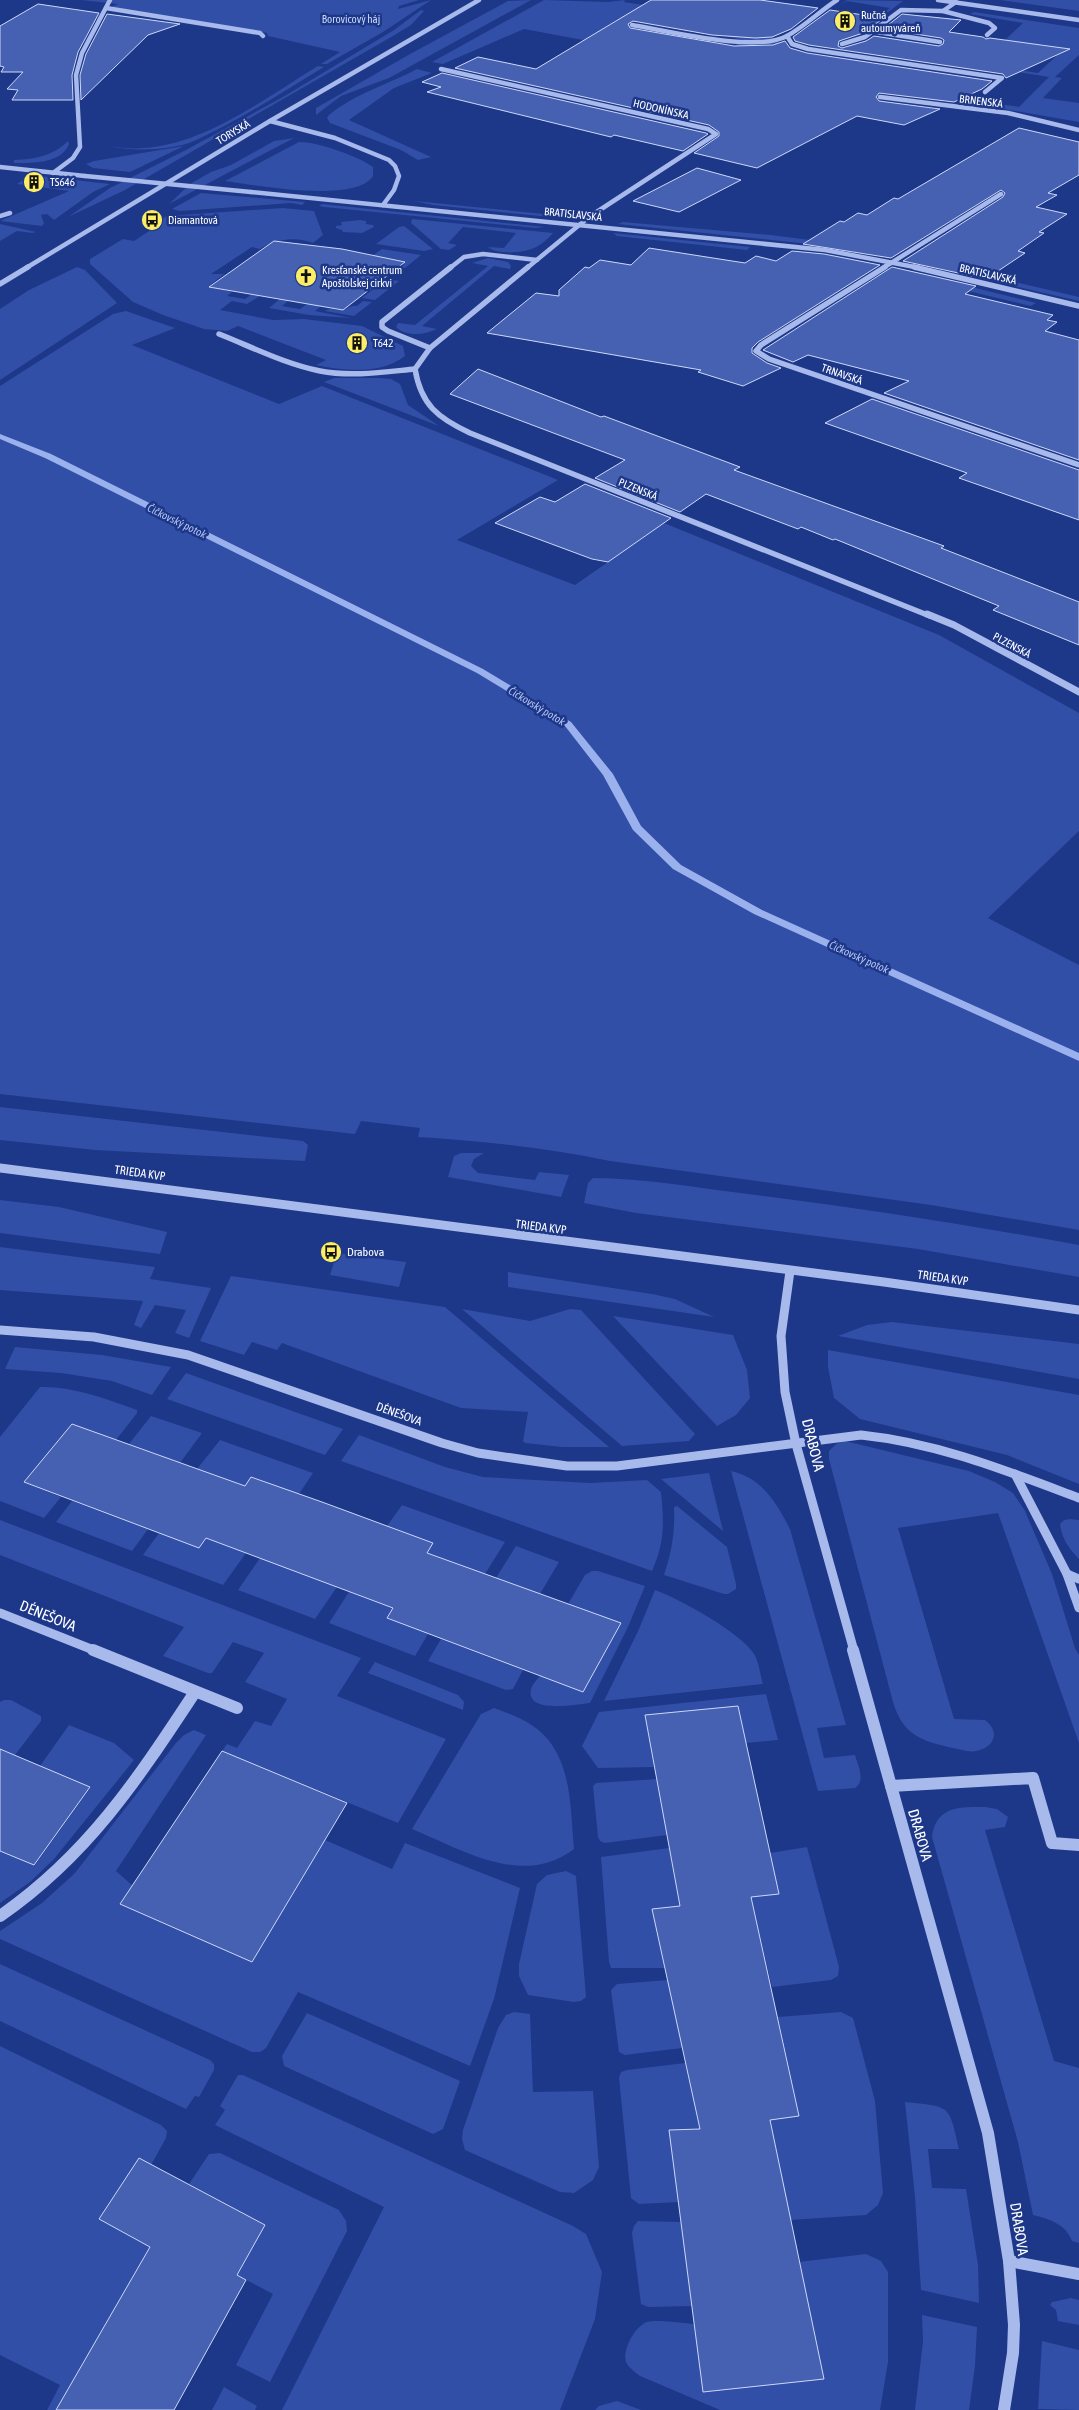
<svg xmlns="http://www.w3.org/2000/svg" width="1079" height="2410" font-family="'Asap Condensed',sans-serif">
<rect width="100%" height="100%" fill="#1d3789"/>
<g fill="#314fa6">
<polygon points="81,0 419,0 399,6 398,9 431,0 383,32 327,64 321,64 340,52 268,36 267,33 111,7 118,4"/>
<polygon points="531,0 389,78 341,96 316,115 316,108 410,54 508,1"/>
<path d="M544,0L608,2L625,0L624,2L643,5L630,13L660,17L673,9L751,20L736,30L780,33C765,47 732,38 714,33L721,28L642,17L635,22L618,19L594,35L684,48L682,50L722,54L741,42L775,41L784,44L753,45L744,51H734L721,57L730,61L717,70L719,75L663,55L524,29L443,64L432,62Z"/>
<polygon points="847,0 903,1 857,35 806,43 799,40 800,32 832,10 834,10 810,28 856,34 890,8 847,1 840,5"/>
<polygon points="1000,0 1079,0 1079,11"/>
<polygon points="421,10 424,11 411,25 393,36 125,190 68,217 110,188 186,150 283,97 394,30"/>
<polygon points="974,12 1079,28 1079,55 1055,77 1062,78 1043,98 1079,103 1079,122 975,104 978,101 1019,107 1049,77 1011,71 1013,69 1038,73 1065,48 1005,40 1023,23 970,14"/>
<path d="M318,66L324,67C282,92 239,121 194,141C174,150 131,152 110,146C185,161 257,103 318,66Z"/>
<path d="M417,69L432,73L394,88L349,120L431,157L418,160L401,150L330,123L327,118L329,115C356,93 387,85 417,69Z"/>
<polygon points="294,138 169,204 190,184 211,172 231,165 274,141"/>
<path d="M68,141L69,144C61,164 32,163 14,163V160C35,159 53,156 68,141Z"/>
<path d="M299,142C318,142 358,156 373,167V176C356,204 254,185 225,181Z"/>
<polygon points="184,146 130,172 93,168 86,164 94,161"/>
<polygon points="31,175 110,184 93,192 54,220 47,214 41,215 44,223 42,226 0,221 69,191 17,184"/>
<polygon points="201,193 305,202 302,205 291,203 180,211 172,209"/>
<polygon points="414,201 564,216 550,217 433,205"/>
<polygon points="322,204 545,227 536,228 324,207 319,206"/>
<path d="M283,208L314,211L323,235L313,243C295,236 275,239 260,249L252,247L211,274H224L209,286L232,292L227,296L245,299L252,294L260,296L247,304L232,301L220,310L273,320L304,319L362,326L403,346L405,356C381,375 344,371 316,365L326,360L238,326L227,331L204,329L163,315L133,302L90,264V259L123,239L134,241L163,222L158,221L167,216Z"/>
<path d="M412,219L423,220L553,233C548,239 541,245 534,248C523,253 497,255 488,247L504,248L516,233L463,227L448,243L457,245L449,250L441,249L411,223Z"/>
<polygon points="360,220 366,221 366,224 373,225 374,227 362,233 343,232 342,230 336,228 336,226 342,225 341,222"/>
<polygon points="623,222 771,235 841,244 819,245 618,224"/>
<polygon points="0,224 36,232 32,233 17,231 0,241"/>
<polygon points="404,226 433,249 424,251 376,244 399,227"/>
<polygon points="613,233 750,247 747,250 617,236"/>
<polygon points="382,249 421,255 405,268 400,268 404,265 403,262 372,256"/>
<path d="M488,258L508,262L511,266L510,269L494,266L422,326L437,329C424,335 406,337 396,327L398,323L415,325L488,266L472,263Z"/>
<polygon points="77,267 85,270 117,303 0,380 0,309 29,290"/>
<polygon points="963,270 1079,297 1079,301 958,273"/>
<polygon points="893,273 915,273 1036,303 1031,306"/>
<polygon points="386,279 399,281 375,300 362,298"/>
<polygon points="280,299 288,301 282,306 300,309 307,304 321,306 315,311 351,318 309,315 269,308"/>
<path d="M363,301L372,302L354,316L325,311C330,307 334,310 341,310C347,310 350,305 357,306Z"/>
<path d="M126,311L175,328L132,345L279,404L322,386L558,480L457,540L575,585L664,523L939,635L1079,713V831L988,918L1079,965V1230L931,1205L610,1161C547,1148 483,1141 418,1137L420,1128L361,1121L355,1134L0,1094V386L113,314Z"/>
<polygon points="334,378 379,378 391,379 400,384 408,405 439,426 324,382"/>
<polygon points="0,1107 303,1141 308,1145 305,1161 95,1150 0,1140"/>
<polygon points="461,1153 484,1153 474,1159 471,1166 478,1173 535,1180 539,1172 569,1175 561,1197 448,1177 454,1156"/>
<path d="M593,1178C645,1178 697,1188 748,1194C859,1208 969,1225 1079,1245V1277L918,1249L636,1213L584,1203L588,1183Z"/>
<polygon points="0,1200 59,1207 167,1232 160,1254 0,1233"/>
<polygon points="0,1247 155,1267 150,1279 211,1288 189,1338 175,1333 186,1310 155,1305 141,1328 134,1325 143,1301 0,1290"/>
<polygon points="337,1253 406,1262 399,1287 330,1275"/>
<polygon points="508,1272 652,1294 675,1299 714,1317 508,1287"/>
<polygon points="231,1276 445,1307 609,1447 562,1447 525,1443 523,1441 528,1412 461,1408 282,1343 277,1350 252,1342 244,1355 200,1341"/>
<polygon points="462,1309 530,1321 570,1309 581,1310 695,1434 689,1441 622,1446"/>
<polygon points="613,1316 733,1335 747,1370 750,1398 736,1415 717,1426"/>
<polygon points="892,1322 1079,1344 1079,1379 838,1336 867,1325"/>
<polygon points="15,1347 102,1355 171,1367 152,1395 112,1381 61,1373 5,1369"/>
<polygon points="828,1350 1079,1395 1079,1484 1007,1455 860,1419 834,1398 828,1367"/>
<polygon points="186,1373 343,1429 325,1455 167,1399"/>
<path d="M40,1387C72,1386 107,1399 137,1410V1413L116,1440L72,1424L24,1482L61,1497L44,1518L0,1501V1437Z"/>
<polygon points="151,1416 202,1433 180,1463 129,1444"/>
<path d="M359,1435L445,1467L483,1477L590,1483L647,1480L661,1492C664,1522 665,1542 652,1571L341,1461Z"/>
<polygon points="220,1440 313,1473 299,1494 252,1477 245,1486 197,1469"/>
<path d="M845,1441L969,1471L995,1482L1013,1493L1025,1511L1052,1574L1075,1648L1079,1655V1743L998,1513L898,1528L954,1719L985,1720C1001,1732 994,1748 976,1751C969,1753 960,1749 953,1748C921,1741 903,1735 893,1702L829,1459V1451L836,1444Z"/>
<path d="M731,1471C762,1478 776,1502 790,1529L846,1725L817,1728L824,1758L855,1755C858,1766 866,1781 855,1788L818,1791Z"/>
<polygon points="709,1473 723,1531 661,1479"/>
<polygon points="72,1501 148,1529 132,1551 56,1522"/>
<polygon points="402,1505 505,1542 485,1574 427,1553 433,1543 387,1526"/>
<path d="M677,1506L727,1547L736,1584V1589L728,1594H724L664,1575C672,1551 675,1532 674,1507Z"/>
<path d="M1070,1519L1079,1520V1559C1069,1549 1062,1539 1060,1524L1064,1520Z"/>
<polygon points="0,1520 361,1658 337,1696 446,1739 398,1823 222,1751 227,1744 237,1748 255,1721 271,1726 287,1699 245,1682 264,1653 233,1642 212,1673 208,1673 163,1656 184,1627 0,1555"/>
<polygon points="159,1533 199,1548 206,1538 246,1553 223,1585 143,1555"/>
<polygon points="516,1546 559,1562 540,1594 496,1578"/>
<polygon points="260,1558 337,1587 315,1619 238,1590"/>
<path d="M592,1571H598L645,1586L628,1627L590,1703C578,1704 525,1715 531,1689C532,1685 537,1679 540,1676L583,1692L621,1623L568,1604L585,1575Z"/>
<path d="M655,1590C680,1599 740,1632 754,1654C759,1661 760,1675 763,1684L604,1701L639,1629Z"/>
<polygon points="349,1592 393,1608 387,1618 428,1634 415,1656 329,1623"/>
<polygon points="441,1639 523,1670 513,1689 506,1690 428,1661"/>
<polygon points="375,1662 458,1695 464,1702 463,1710 368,1673"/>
<polygon points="766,1694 778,1740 746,1743 738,1706 645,1715 654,1767 598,1768 582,1746 599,1712"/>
<polygon points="4,1700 11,1700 41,1716 41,1721 15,1755 0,1749 0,1702"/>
<path d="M494,1708C507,1713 522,1718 533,1726C573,1753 570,1807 574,1849C523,1888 463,1850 412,1829L481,1714Z"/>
<polygon points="69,1725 114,1743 134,1760 54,1859 30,1882 0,1903 0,1851 35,1865 90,1788 40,1766"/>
<polygon points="194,1730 206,1735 116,1871 133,1886 120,1904 252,1962 325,1840 392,1869 405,1843 520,1888 494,1999 470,2066 298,1992 266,2048 260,2052 252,2052 0,1939 0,1931 42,1903 75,1873 176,1743 184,1735"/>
<polygon points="657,1779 667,1835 605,1843 600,1841 598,1837 593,1786 596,1783"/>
<path d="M985,1807L997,1809L1008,1817L1005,1827L985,1830L1054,2061L1079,2068V2243L1072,2241C1066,2224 1049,2219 1033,2215L1018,2142L932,1837C936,1806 959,1807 985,1807Z"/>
<polygon points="807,1847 839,1967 838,1976 831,1980 772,1987 751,1897 779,1894 770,1853"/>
<polygon points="669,1848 680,1906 652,1909 665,1968 611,1968 609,1962 601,1857"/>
<polygon points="566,1871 576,1876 586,1997 581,2001 574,2002 528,1995 519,1976 519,1964 537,1884 547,1875"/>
<polygon points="0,1964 210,2060 214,2064 214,2070 199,2097 195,2096 186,2109 0,2021"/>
<polygon points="668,1980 682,2048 625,2055 619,2052 611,1990 617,1984"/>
<polygon points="514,2012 530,2014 533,2092 593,2091 599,2167 593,2180 574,2193 560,2192 465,2150 462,2139 463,2130 498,2028 506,2015"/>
<polygon points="841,2012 853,2018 875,2101 883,2193 878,2205 866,2215 790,2220 770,2120 799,2115 778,2017"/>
<polygon points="307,2013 460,2081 443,2129 433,2134 284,2066 282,2056"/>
<polygon points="0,2046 161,2125 167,2131 166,2138 151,2165 139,2158 99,2219 150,2247 58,2407 63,2410 47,2410 60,2385 0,2355"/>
<polygon points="685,2063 700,2129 670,2130 679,2202 639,2204 631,2198 619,2078 621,2072 627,2070"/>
<polygon points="238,2075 243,2075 573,2226 586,2234 602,2272 595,2319 560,2410 282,2410 384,2207 215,2125 225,2110 220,2106"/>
<path d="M905,2102C951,2107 949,2104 959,2149H928L932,2188L966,2189L978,2265L979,2303L921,2290L915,2197Z"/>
<polygon points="220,2153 339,2210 346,2221 347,2231 270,2382 236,2365 273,2294 237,2275 265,2225 189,2184 209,2154"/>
<polygon points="638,2221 681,2222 692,2306 648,2307 641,2304 632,2233 634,2226"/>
<path d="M866,2254L881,2261L888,2272V2362L880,2410H720L640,2376C635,2372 629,2368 626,2362C622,2350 635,2326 647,2322C656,2319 683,2323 694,2324L704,2392L824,2379L798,2262Z"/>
<polygon points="1071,2298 1079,2300 1079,2325 1058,2321 1056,2310 1050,2305 1052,2302"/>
<polygon points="922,2315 977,2327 975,2366 969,2410 915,2410 923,2341"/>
<polygon points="1042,2341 1079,2350 1079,2410 1038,2409"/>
<polygon points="224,2387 257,2406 255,2410 212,2410"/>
<polygon points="617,2401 641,2410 595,2410 599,2406"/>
</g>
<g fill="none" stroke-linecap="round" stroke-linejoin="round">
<polygon fill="#9bb1ed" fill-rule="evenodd" points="0,434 51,454 483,669 571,722 613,774 641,826 681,865 762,910 1079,1053 1079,1061 754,914 673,869 633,830 603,775 565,726 477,673 45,458 0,439"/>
</g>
<g fill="#4661b1" stroke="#cdd8f8">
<polygon points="651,0 760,0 818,8 791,29 772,37 755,38 712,35 633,21 628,24 630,28 734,46 773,45 785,41 790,48 807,53 992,81 982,89 954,102 879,93 876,97 879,101 940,109 904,125 857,116 757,168 694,153 719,136 719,132 709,125 455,68 478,57 536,69"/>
<polygon points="38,4 99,13 78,52 72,75 73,100 12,100 18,90 7,89 23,72 1,72 4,67 0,66 0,26"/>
<polygon points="830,10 884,18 863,33 839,41 838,46 842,48 866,41 874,36 939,46 943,44 944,40 941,38 883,29 902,14 961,20 949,32 983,37 986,39 990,38 1070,49 1006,78 1003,74 809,45 795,41 793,37"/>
<polygon points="107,14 180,24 148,35 81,100 80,75 86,54"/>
<polygon points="442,73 706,133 708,134 683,151 614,135 611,137 427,92 441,87 422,82"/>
<polygon points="1019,128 1079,142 1079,175 1048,193 1057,195 1036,207 1067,214 1039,232 1044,233 1018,251 1025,253 986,279 903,261 1003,197 1005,193 1001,190 891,258 803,244 840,221 844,222 858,213 867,215 894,198 898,199"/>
<polygon points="697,168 741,180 679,212 633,201"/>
<polygon points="274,241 342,249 405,262 343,310 209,287"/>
<polygon points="649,248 745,263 756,256 776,261 792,251 824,254 880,265 758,342 752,348 752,353 767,363 781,368 743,386 698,372 701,370 487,333 536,293 559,296 559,290 585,267 589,268 600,260 631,265"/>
<polygon points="892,267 976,286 965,294 1053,315 1047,320 1057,322 1045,331 1079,340 1079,460 884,393 909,381 808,355 793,362 763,350"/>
<polygon points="478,369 601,417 604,416 740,467 734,470 944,546 941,548 1079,602 1079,645 993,610 999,606 835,539 833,540 801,527 798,529 706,494 680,512 595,478 625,460 450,394"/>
<polygon points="872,399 1079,470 1079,520 959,478 967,473 825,423"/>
<polygon points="585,484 671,518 608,562 592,559 495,523 540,497 555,502"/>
<polygon points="72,1424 245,1486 251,1477 322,1502 433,1543 427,1553 621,1623 583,1692 387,1618 393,1608 206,1538 199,1548 24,1482"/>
<polygon points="738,1706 779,1894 751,1897 799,2116 770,2120 824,2379 703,2392 669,2130 700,2129 652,1909 680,1906 645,1715"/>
<polygon points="0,1749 90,1787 34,1865 0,1851"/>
<polygon points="222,1751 347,1803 252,1962 120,1904"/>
<polygon points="139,2158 265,2225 237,2275 246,2280 174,2410 56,2410 150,2247 99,2219"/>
</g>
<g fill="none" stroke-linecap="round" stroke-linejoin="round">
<g stroke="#a8b9eb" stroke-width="4.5">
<polyline points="938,0 1079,20"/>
<polyline points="106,8 260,33 263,36"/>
<polyline points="943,11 989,23 995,28 987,35"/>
<path d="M632,25C668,31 756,53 787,36C805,26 820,11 837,0"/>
<polyline points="871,31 940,42"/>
<polyline points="787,36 792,44 808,49 1002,78 985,92"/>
<polyline points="842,44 865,37 901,10 943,11 956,2"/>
<polyline points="441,69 708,129 716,134 589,217 527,268"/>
<polyline points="880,97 1008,113 1079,130"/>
<polyline points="270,121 335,138 389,160 395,166 399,176 394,190 383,205"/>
<polyline points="0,167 85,176"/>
<polyline points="53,173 73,158 80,147 76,75 82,53 110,0"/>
<polyline points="251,192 825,250 920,268"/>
<polyline points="0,216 10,213"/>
<polyline points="26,268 270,121 479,0"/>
<polyline points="450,268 464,257 483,254 537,260"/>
<polyline points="883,268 1001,194"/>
</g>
<g stroke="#a8b9eb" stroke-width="5.5">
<path d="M528,267L430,348L415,369C421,405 438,418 470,433L930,616"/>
<polyline points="885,267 761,345 756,351 769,359 1079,465"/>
<polyline points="914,267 1079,306"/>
<polyline points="0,284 28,267"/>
<path d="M219,334C252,347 285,364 320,371C351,377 384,372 415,369"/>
<polyline points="430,348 388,331 382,327 382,322 451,267"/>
</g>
<polyline stroke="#a8b9eb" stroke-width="7" points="927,614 954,625 1079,692"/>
<g stroke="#a8b9eb" stroke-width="9">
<polyline points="0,1168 884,1282 1079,1310"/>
<polyline points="790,1271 781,1336 785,1392 796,1444 854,1651"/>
<path d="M0,1330L94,1337L188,1355L442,1443L478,1453L567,1466H617L861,1435C938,1443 1007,1471 1079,1498"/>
<polyline points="1015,1474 1067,1574 1079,1608"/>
<polyline points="1067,1574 1079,1579"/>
<polyline points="0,1613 96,1651"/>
</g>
<g stroke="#a8b9eb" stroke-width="12">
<polyline points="93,1650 237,1708"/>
<polyline points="853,1650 988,2133 1009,2261 1014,2325 1013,2353 1004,2410"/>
<polyline points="891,1786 1033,1778 1052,1843 1079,1845"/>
<path d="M0,1916C88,1855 137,1780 195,1692"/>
<polyline points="1009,2261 1079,2274"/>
</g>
<polyline stroke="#a8b9eb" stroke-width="4.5" points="85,176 251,192"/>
</g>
<defs>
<g id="building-disc" transform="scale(1.125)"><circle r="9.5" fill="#fbed66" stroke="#1d3789"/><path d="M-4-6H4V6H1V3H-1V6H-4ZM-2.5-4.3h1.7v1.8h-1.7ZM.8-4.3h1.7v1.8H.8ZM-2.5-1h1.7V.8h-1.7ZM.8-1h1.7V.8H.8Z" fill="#111"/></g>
<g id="bus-disc" transform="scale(1.125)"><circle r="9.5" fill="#fbed66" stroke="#1d3789"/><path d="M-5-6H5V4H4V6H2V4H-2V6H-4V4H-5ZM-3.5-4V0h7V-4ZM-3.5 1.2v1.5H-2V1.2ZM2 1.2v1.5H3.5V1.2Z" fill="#111"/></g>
<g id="church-disc" transform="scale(1.125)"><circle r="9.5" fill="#fbed66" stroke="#1d3789"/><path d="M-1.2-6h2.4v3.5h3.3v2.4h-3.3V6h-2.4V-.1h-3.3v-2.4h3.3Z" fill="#111"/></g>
</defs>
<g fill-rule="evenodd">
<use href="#building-disc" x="845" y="21"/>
<use href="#building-disc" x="34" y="182"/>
<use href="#bus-disc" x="152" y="220"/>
<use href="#church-disc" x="306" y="276"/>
<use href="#building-disc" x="357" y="343"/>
<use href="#bus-disc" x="331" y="1252"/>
</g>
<g text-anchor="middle" stroke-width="5" stroke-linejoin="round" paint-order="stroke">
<g font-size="11" fill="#fff" stroke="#1d3789" text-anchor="start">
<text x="861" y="19">Ručná<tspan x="861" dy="13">autoumyváreň</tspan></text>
<text x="50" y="186">TS646</text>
<text x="168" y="224">Diamantová</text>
<text x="322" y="274">Kresťanské centrum<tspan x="322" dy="13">Apoštolskej cirkvi</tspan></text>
<text x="373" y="347">T642</text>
</g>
<g font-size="11" fill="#cdd8f8" stroke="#1d3789">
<text x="351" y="23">Borovicový háj</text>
</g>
<g font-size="11" fill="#fff" stroke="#1d3789">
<text transform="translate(981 101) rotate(7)" y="4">BRNENSKÁ</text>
<text transform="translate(661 109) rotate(13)" y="4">HODONÍNSKA</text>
<text transform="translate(233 132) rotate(-31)" y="4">TORYSKÁ</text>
<text transform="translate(573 214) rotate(6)" y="4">BRATISLAVSKÁ</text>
<text transform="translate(988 274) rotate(13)" y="4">BRATISLAVSKÁ</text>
<text transform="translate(842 374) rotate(19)" y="4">TRNAVSKÁ</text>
<text transform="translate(638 489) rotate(22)" y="4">PLZENSKÁ</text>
<text transform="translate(1012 645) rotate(28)" y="4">PLZENSKÁ</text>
</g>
<g font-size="11" font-style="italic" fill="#b3c4f3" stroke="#1d3789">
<text transform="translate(177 521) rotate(26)" y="4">Čičkovský potok</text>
<text transform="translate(537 706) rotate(31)" y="4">Čičkovský potok</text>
<text transform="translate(859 957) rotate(24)" y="4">Čičkovský potok</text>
</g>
<g font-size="12" fill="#fff" stroke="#1d3789">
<text transform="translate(140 1173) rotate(8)" y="4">TRIEDA KVP</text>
<text transform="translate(541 1227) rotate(7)" y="4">TRIEDA KVP</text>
<text transform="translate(943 1278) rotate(8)" y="4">TRIEDA KVP</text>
<text transform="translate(399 1414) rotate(20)" y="4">DÉNEŠOVA</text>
</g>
<g font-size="12" fill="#fff" stroke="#1d3789" text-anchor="start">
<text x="347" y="1256">Drabova</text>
</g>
<g font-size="15" fill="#fff" stroke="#1d3789">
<text transform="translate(813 1445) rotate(76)" y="5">DRABOVA</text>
<text transform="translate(48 1616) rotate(22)" y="5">DÉNEŠOVA</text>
<text transform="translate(920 1835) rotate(74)" y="5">DRABOVA</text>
<text transform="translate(1019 2229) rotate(81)" y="5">DRABOVA</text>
</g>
</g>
</svg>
